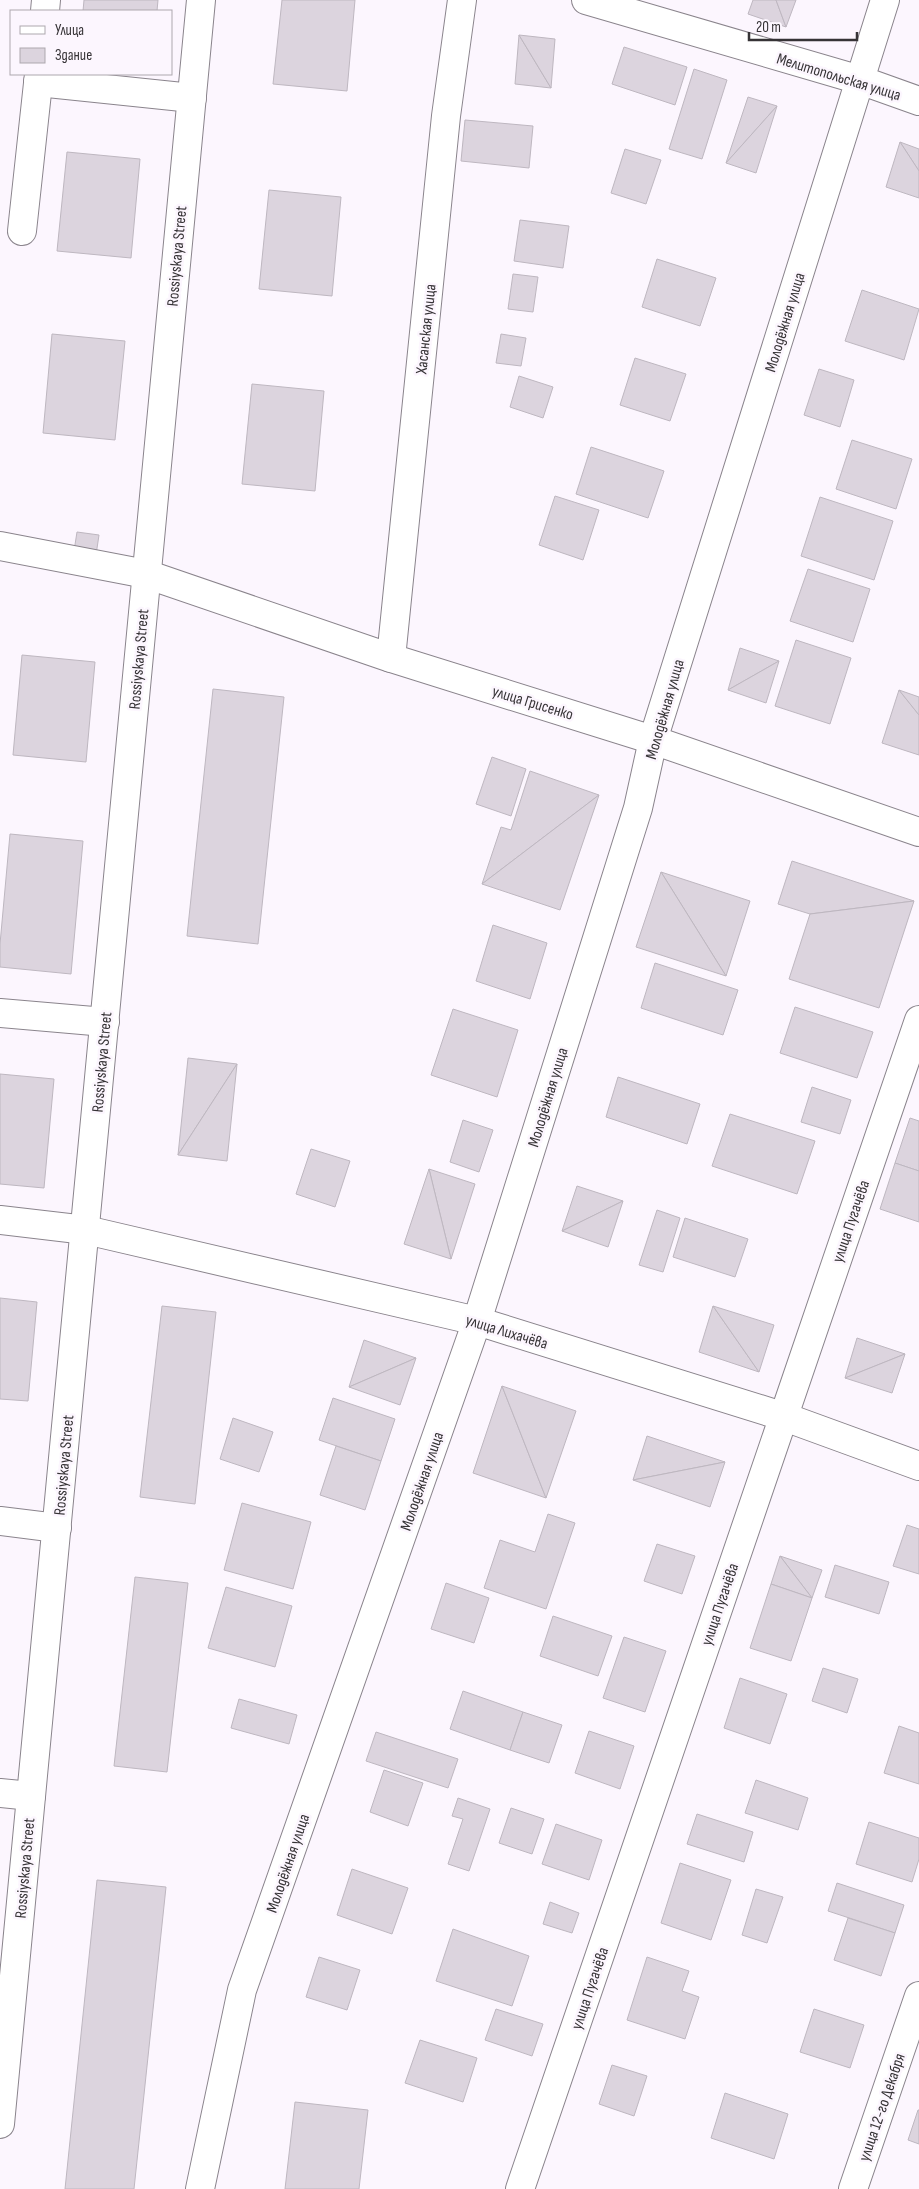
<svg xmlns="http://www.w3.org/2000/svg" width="919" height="2189" font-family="'Sofia Sans Condensed',sans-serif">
<rect width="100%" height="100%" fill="#fcf6fe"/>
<g fill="#dcd4de" stroke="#beb7c0">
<polygon points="84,0 158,0 157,11 83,11"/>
<polygon points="282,0 355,0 347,91 273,84"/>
<polygon points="753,0 776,0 786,27 748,14"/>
<polygon points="776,0 796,0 786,27"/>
<polygon points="519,35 551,88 515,84"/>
<polygon points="519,35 555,39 551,88"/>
<polygon points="624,47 687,67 675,105 612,84"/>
<polygon points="694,69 727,80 702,159 669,149"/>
<polygon points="748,97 777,106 726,163"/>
<polygon points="777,106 756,173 726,163"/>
<polygon points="465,120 533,126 529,168 461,161"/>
<polygon points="900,142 919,149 919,171"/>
<polygon points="900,142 919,171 919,198 886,187"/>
<polygon points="625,149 661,160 646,204 611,193"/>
<polygon points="67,152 140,159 131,258 57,251"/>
<polygon points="269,190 341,197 332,296 259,289"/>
<polygon points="520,220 569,226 563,268 514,261"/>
<polygon points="657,259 716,278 700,326 642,307"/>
<polygon points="513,274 538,277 533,312 508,309"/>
<polygon points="862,290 919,309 904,360 845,341"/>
<polygon points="52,334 125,341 115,440 43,433"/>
<polygon points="501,334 526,338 521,366 496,363"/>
<polygon points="635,358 686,374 670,421 620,405"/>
<polygon points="819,369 854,380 840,427 804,415"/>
<polygon points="519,376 553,387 543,418 510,407"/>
<polygon points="252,384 324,391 315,491 242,484"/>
<polygon points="852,440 912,459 896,509 836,489"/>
<polygon points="591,447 664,471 648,518 576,494"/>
<polygon points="555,496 599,510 583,560 539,545"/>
<polygon points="820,497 893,521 874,580 801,556"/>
<polygon points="77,532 99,535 96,555 74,551"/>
<polygon points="808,569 870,589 853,642 790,621"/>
<polygon points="796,640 851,658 830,724 775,706"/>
<polygon points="740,648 779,661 728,690"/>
<polygon points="22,655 95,662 86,762 13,755"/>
<polygon points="779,661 766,703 728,690"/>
<polygon points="213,689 284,697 258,944 187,936"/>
<polygon points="899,690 919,715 919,755 882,743"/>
<polygon points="899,690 919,697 919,715"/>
<polygon points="492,757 526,769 511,816 476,804"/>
<polygon points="530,771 599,795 482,884 501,827 511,830"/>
<polygon points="599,795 560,910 482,884"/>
<polygon points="10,834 83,841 71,974 0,967 0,944"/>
<polygon points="792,861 914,901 810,914 778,904"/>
<polygon points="661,872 750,901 726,976"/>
<polygon points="661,872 726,976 636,947"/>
<polygon points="914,901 879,1008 789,979 810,914"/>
<polygon points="493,925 547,943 530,999 476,981"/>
<polygon points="655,963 738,990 723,1035 641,1008"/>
<polygon points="795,1007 873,1032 857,1078 780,1053"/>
<polygon points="453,1009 518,1030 497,1097 431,1075"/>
<polygon points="188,1058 237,1064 178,1155"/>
<polygon points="237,1064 227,1161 178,1155"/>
<polygon points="0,1074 54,1079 44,1188 0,1184"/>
<polygon points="618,1077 700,1104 687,1144 606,1117"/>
<polygon points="812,1087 851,1100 840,1134 801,1122"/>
<polygon points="730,1114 815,1141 797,1194 712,1166"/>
<polygon points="910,1118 919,1121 919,1171 895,1163"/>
<polygon points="463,1120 493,1130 479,1172 450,1162"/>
<polygon points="311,1149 350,1161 335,1207 296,1194"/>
<polygon points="895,1163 919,1171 919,1222 880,1209"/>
<polygon points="429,1169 475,1184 451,1259"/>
<polygon points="429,1169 451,1259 404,1244"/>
<polygon points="577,1186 623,1201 562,1231"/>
<polygon points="623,1201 608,1247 562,1231"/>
<polygon points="657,1210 680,1218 663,1272 639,1265"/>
<polygon points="685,1218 748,1239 735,1277 673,1257"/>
<polygon points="0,1298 37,1302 28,1401 0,1399"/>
<polygon points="162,1306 216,1312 195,1504 140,1497"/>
<polygon points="713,1306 759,1372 699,1352"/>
<polygon points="713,1306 774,1325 759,1372"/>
<polygon points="857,1338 905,1354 845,1378"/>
<polygon points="364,1340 416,1358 349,1387"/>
<polygon points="905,1354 892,1393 845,1378"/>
<polygon points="416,1358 400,1405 349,1387"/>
<polygon points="502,1386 546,1498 473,1473"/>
<polygon points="502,1386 576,1411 546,1498"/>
<polygon points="333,1398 395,1419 381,1461 319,1440"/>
<polygon points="233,1418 273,1432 259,1472 220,1459"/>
<polygon points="647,1436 725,1462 633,1480"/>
<polygon points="336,1446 381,1461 365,1510 320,1495"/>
<polygon points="725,1462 710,1507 633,1480"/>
<polygon points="242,1503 311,1522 293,1589 224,1570"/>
<polygon points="548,1514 575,1523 546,1609 484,1588 500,1540 535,1552"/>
<polygon points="907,1525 919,1529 919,1574 893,1566"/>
<polygon points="657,1544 695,1556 682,1594 644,1581"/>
<polygon points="780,1556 822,1570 812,1598"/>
<polygon points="780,1556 812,1598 771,1584"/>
<polygon points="835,1565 889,1582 879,1614 825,1597"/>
<polygon points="135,1577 188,1583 167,1772 114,1766"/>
<polygon points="446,1583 489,1598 474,1643 431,1629"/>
<polygon points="771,1584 812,1598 791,1661 750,1648"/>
<polygon points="226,1587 292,1606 275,1667 208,1648"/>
<polygon points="553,1616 612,1636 598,1676 540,1656"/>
<polygon points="624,1637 666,1651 645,1712 603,1698"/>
<polygon points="823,1668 858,1679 847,1713 812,1701"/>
<polygon points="740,1678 787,1694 770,1744 724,1728"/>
<polygon points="463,1691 523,1712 510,1750 450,1729"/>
<polygon points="239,1699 297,1715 289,1744 231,1728"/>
<polygon points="523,1712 562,1725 549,1763 510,1750"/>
<polygon points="899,1726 919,1733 919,1784 884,1773"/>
<polygon points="589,1731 634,1746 620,1789 575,1773"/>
<polygon points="376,1732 458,1759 448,1788 366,1761"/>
<polygon points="384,1770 423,1783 408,1826 370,1812"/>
<polygon points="756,1780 808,1798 798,1830 745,1813"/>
<polygon points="458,1798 490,1809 469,1871 448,1864 463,1819 452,1816"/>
<polygon points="511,1808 544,1819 532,1854 499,1843"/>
<polygon points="697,1814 753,1832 744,1862 687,1844"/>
<polygon points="869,1822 919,1838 919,1859 912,1882 856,1864"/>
<polygon points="556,1824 602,1840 589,1880 542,1864"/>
<polygon points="680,1863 731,1880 711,1940 661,1923"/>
<polygon points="352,1869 408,1888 392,1934 337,1915"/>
<polygon points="97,1880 166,1887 134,2189 65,2189"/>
<polygon points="837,1883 904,1905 895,1933 828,1911"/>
<polygon points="756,1889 783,1897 767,1943 742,1935"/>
<polygon points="550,1902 579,1913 572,1933 543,1924"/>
<polygon points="848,1918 895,1933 881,1976 834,1960"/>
<polygon points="453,1929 529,1956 512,2006 436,1981"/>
<polygon points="319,1957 360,1970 347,2010 306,1997"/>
<polygon points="647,1957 689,1971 682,1991 699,1997 685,2039 627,2020"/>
<polygon points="496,2009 543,2024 532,2056 485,2040"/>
<polygon points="814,2009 864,2025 850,2068 800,2052"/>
<polygon points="420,2040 477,2058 463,2102 405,2083"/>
<polygon points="612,2065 647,2076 634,2116 599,2104"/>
<polygon points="725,2093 788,2114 774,2159 711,2138"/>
<polygon points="295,2102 368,2110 359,2189 285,2189"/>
<polygon points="918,2110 919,2110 919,2144 908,2140"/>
</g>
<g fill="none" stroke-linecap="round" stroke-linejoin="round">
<g stroke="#8a848c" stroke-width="30">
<g id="minor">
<polyline points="586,0 860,80 919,101"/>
<polyline points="45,11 46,0"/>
<polyline points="38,82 192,98"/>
<polyline points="22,231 39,74"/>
<polyline points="0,546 146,574 391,658 653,740 919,832"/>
<polyline points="391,658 446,116 462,0"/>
<polyline points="0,1013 105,1022"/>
<polyline points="0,1220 86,1230 477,1321 782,1416 919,1466"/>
<polyline points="0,1521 57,1528"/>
<polyline points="0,1793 31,1796"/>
<polyline points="0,2124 201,0"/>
<polyline points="200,2189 242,1990 477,1321 638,808 653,740 885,0"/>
<polyline points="520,2189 919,1020"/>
<polyline points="853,2189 919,1996"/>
</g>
</g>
<use href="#minor" stroke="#fff" stroke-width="28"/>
</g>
<g text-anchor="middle" stroke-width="5" stroke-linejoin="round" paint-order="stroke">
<g font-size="16" fill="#363336" stroke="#fcf6fe">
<text transform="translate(839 76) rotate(17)" y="6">Мелитопольская улица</text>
<text transform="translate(176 256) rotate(-85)" y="6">Rossiyskaya Street</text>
<text transform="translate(784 322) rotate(-73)" y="6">Молодёжная улица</text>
<text transform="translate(425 329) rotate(-84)" y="6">Хасанская улица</text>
<text transform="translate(138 659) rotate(-85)" y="6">Rossiyskaya Street</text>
<text transform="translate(533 702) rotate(17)" y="6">улица Грисенко</text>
<text transform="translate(664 709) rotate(-74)" y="6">Молодёжная улица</text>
<text transform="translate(101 1062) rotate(-85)" y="6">Rossiyskaya Street</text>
<text transform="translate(547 1097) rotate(-73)" y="6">Молодёжная улица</text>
<text transform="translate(850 1221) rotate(-71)" y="6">улица Пугачёва</text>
<text transform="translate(507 1331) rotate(17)" y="6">улица Лихачёва</text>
<text transform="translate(63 1465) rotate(-85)" y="6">Rossiyskaya Street</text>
<text transform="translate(421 1481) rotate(-71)" y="6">Молодёжная улица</text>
<text transform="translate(719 1604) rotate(-71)" y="6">улица Пугачёва</text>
<text transform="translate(287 1863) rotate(-71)" y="6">Молодёжная улица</text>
<text transform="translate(24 1868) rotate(-85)" y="6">Rossiyskaya Street</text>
<text transform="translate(589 1988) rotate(-71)" y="6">улица Пугачёва</text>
<text transform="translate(881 2107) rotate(-71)" y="6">улица 12-го Декабря</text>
</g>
</g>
<rect x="10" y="10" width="162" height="65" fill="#fcf6fe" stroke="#ada8ae"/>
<rect x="20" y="26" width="25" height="8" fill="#ffffff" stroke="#ada8ae"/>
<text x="55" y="35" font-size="15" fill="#363336">Улица</text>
<rect x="20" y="48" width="25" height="15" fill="#dcd4de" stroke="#ada8ae"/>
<text x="55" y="60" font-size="15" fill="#363336">Здание</text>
<path d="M749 32v8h108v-8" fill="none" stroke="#363336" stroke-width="2.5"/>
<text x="756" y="32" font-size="15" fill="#363336" stroke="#fcf6fe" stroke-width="4" paint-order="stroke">20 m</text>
</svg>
